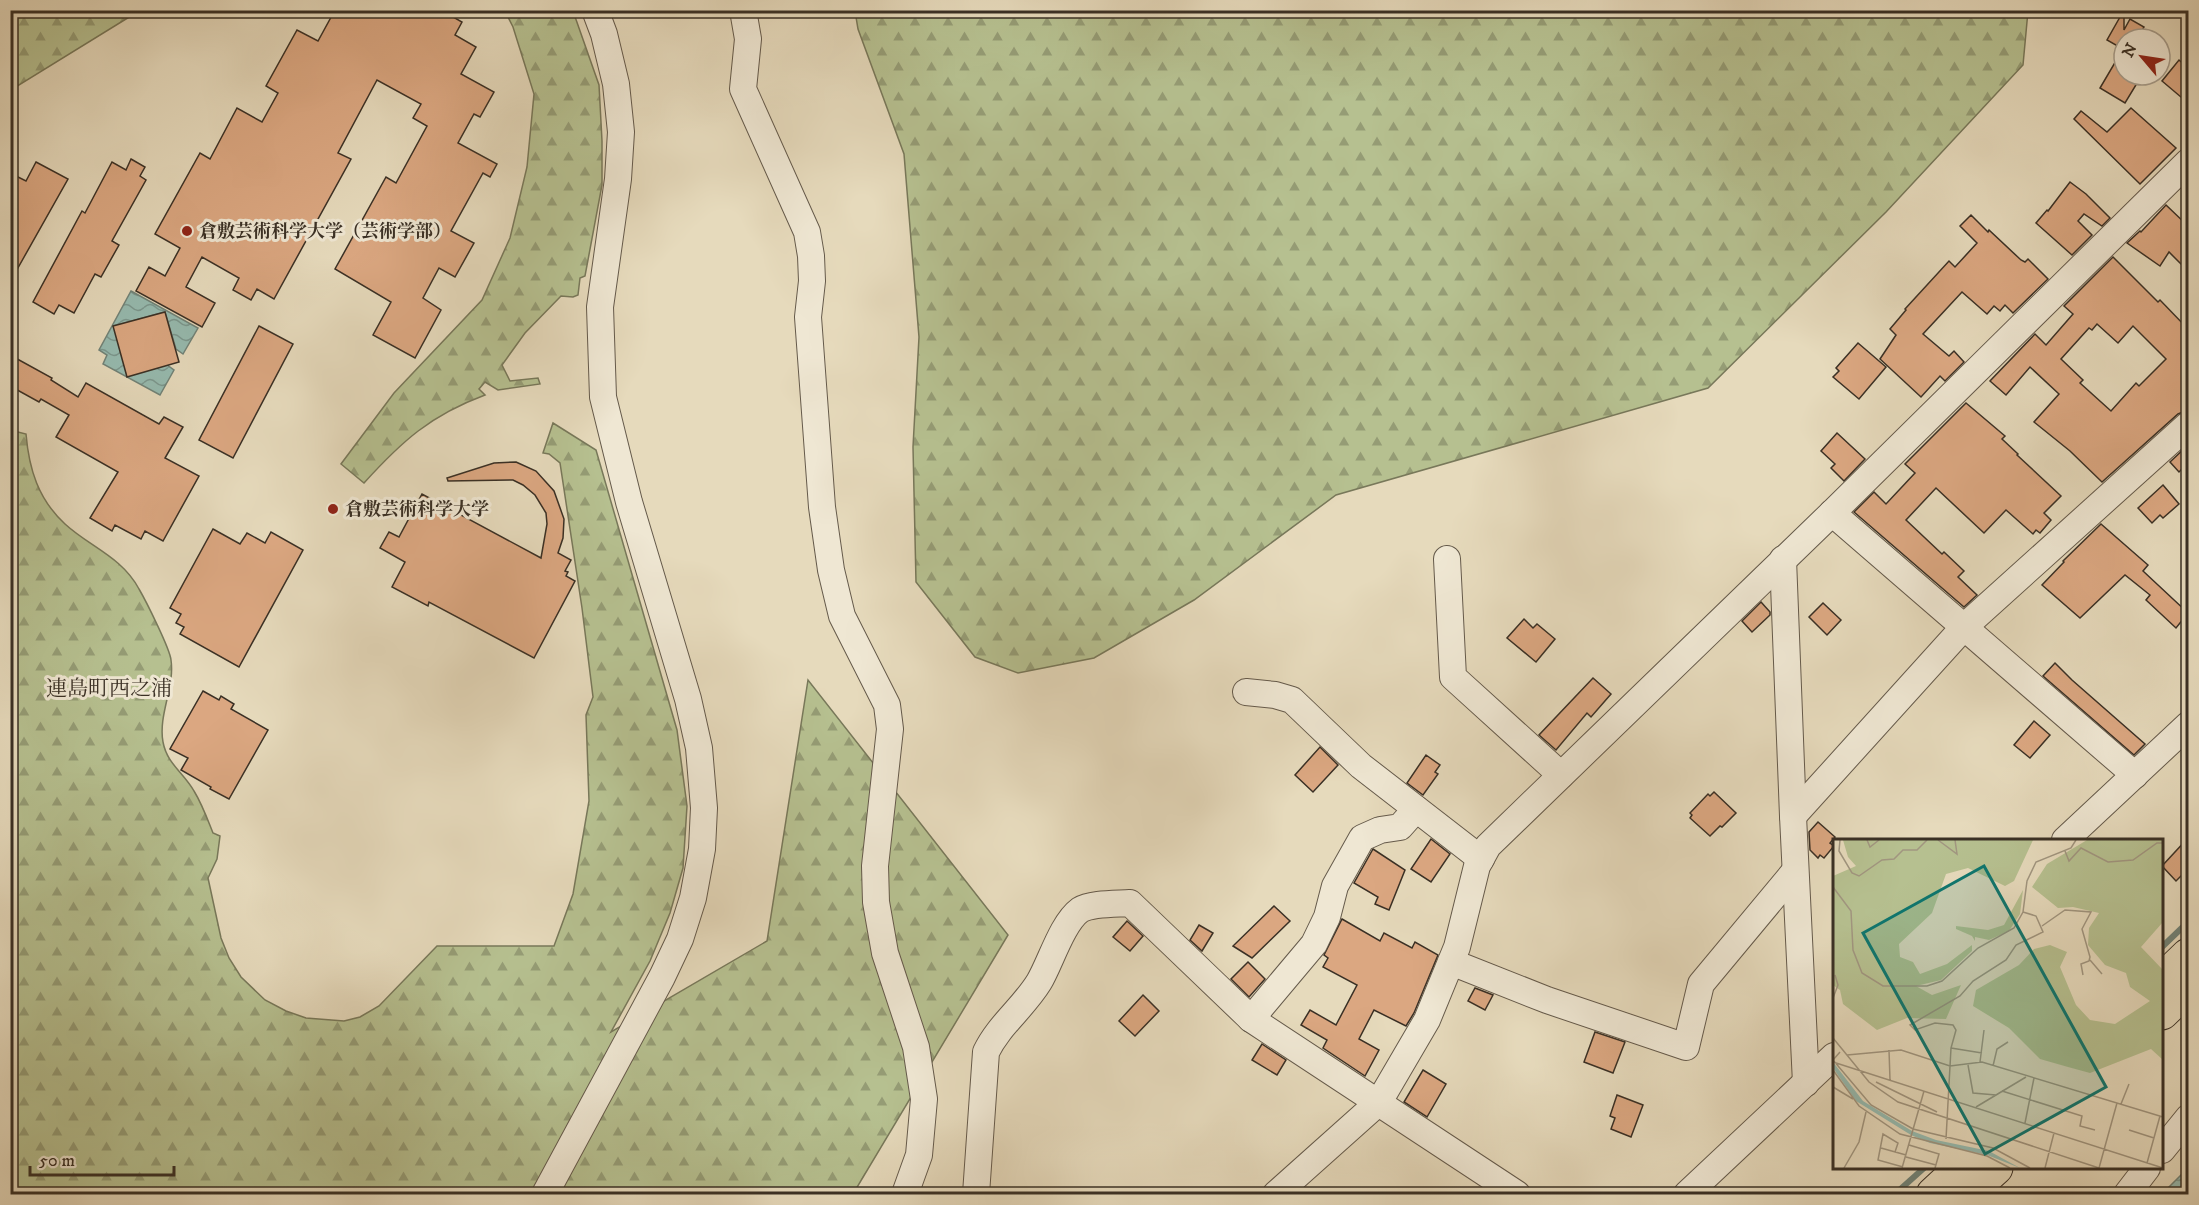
<svg xmlns="http://www.w3.org/2000/svg" width="2199" height="1205" font-family="'IM FELL DW Pica','Noto Serif JP',serif">
<defs>
<pattern id="forest-firs" width="22" height="20" patternUnits="userSpaceOnUse" patternTransform="scale(1.5)"><rect width="22" height="20" fill="#b6c090"/><path d="M5 1l3.5 6h-7zM16 11l3.5 6h-7z" fill="#959c75"/></pattern>
<pattern id="water-waves" width="16" height="10" patternUnits="userSpaceOnUse" patternTransform="scale(1.5)"><rect width="16" height="10" fill="#96bbb0"/><path d="M0 5q4-4 8 0t8 0" fill="none" stroke="#7b988f"/></pattern>
</defs>
<rect width="100%" height="100%" fill="#e6dabc"/>
<filter id="stains"><feTurbulence type="fractalNoise" baseFrequency=".00333" numOctaves="4"/><feColorMatrix values="0 0 0 0 .2 0 0 0 0 .09 0 0 0 0 .02 0 0 0 .5 -.17"/></filter>
<radialGradient id="worn" r=".72"><stop offset=".6" stop-color="#630" stop-opacity="0"/><stop offset="1" stop-color="#630" stop-opacity=".3"/></radialGradient>
<g fill="url(#forest-firs)" stroke="#78785a" stroke-width="1.5">
<polygon points="11,10 139,10 139,11 11,90"/>
<path d="M505,11H573L599,85L602,141V185L585,276L580,278L578,295L573,297L561,296L525,333L502,365L510,381L538,378L540,384L498,390L485,382L479,389L485,395C431,415 402,441 364,483L341,464L394,393L482,300L510,238L527,167L534,94L513,27Z"/>
<polygon points="855,11 855,10 2028,11 2023,65 1886,212 1708,388 1336,495 1194,600 1094,658 1018,673 975,657 916,582 913,447 919,337 904,154 858,29"/>
<path d="M553,423L596,450L677,730L687,806L683,868L670,913L650,961L611,1032L767,941L808,680L1008,935L853,1194H11L10,430L26,434C29,469 38,499 65,524C90,547 122,557 139,589C146,601 170,649 171,660C175,687 158,715 163,742C167,764 184,773 194,791C202,804 207,818 213,833L220,836L217,859L208,878L221,938L229,958L241,977L265,1000L286,1011L306,1018L344,1021L360,1017L379,1006L437,946H554L573,894L589,801L586,715L593,697L582,608L560,463L549,454L543,453Z"/>
</g>
<g fill="url(#water-waves)" stroke="#718378" stroke-width="1.5">
<polygon points="131,291 198,328 183,354 176,349 165,312 113,326 174,370 160,395 103,364 107,355 99,350"/>
<polygon points="2188,1168 2188,1194 2162,1194"/>
</g>
<g fill="none" stroke-linecap="round" stroke-linejoin="round">
<g stroke="#718378" stroke-width="6">
<polyline points="2162,947 2188,922"/>
<polyline points="1895,1194 1924,1168"/>
</g>
</g>
<g fill="#dba781" stroke="#3a3025" stroke-width="1.5" fill-rule="evenodd">
<polygon points="335,10 441,10 462,22 455,35 476,47 461,74 494,92 480,117 474,114 458,143 497,164 490,177 483,173 451,231 474,243 455,277 439,268 423,298 441,310 415,358 373,335 391,302 335,269 386,177 396,183 427,126 413,118 421,104 377,80 338,153 351,159 274,299 257,289 251,300 233,290 239,278 202,257 186,287 215,303 202,327 136,291 149,267 165,276 180,248 155,234 200,153 210,159 237,108 262,122 278,93 266,86 297,30 318,41"/>
<polygon points="2124,10 2124,30 2130,19 2144,27 2137,39 2124,39 2124,75 2142,75 2125,103 2100,88 2123,49 2107,40"/>
<polygon points="2179,60 2188,68 2188,103 2162,81"/>
<polygon points="2131,108 2176,148 2140,184 2074,119 2081,111 2107,132"/>
<polygon points="131,159 145,167 140,176 146,180 112,241 119,245 101,277 95,274 74,313 59,305 54,314 33,302 82,211 85,213 112,162 126,170"/>
<polygon points="36,162 68,179 10,282 10,173 26,181"/>
<polygon points="2070,182 2086,194 2110,218 2102,226 2084,214 2078,221 2092,235 2072,255 2036,223 2047,210 2048,211"/>
<polygon points="2166,205 2188,226 2188,271 2169,252 2160,266 2127,243 2140,231 2141,232"/>
<polygon points="1971,215 1988,232 1989,230 2021,260 2025,262 2028,259 2048,279 2013,313 2005,305 2000,311 1994,306 1987,314 1962,292 1923,334 1949,356 1954,351 1964,362 1945,381 1940,376 1921,397 1880,359 1896,335 1890,329 1906,310 1905,309 1949,261 1955,267 1977,243 1960,226"/>
<path d="M2113,257L2158,302L2160,300L2188,329V410L2178,414L2102,482L2070,451L2034,422L2059,394L2030,367L2006,395L1990,381L2035,334L2046,345L2073,314L2064,306ZM2097,324L2118,343L2133,326L2166,359L2139,386L2136,383L2111,411L2080,383L2083,380L2061,359L2089,328L2092,330Z"/>
<polygon points="165,312 179,362 127,377 113,326"/>
<polygon points="259,326 293,344 233,458 199,440"/>
<polygon points="1858,343 1886,367 1859,399 1833,377 1839,371 1836,368"/>
<polygon points="10,355 52,378 51,380 78,397 86,383 159,424 164,417 183,427 165,458 199,476 163,541 145,531 141,539 115,525 112,531 90,518 118,472 56,437 69,415 41,399 39,402 10,386"/>
<polygon points="1966,403 2005,436 2002,439 2018,454 2017,455 2061,496 2044,513 2051,520 2040,533 2036,530 2033,534 2006,510 1984,533 1936,488 1906,520 1942,554 1944,552 1964,571 1958,577 1977,595 1964,607 1854,512 1874,492 1886,504 1915,473 1905,464"/>
<polygon points="1837,433 1865,459 1844,481 1831,468 1835,464 1821,451"/>
<polygon points="2186,447 2188,449 2188,463 2179,472 2170,462"/>
<polygon points="516,462 536,471 554,491 564,519 563,538 558,553 571,560 565,571 568,572 566,576 575,581 534,658 429,602 428,606 392,587 405,562 380,548 389,532 399,537 422,494 541,558 547,524 546,513 535,495 523,485 513,480 448,481 447,478 494,463"/>
<polygon points="2163,485 2179,504 2163,518 2160,515 2152,523 2138,508"/>
<polygon points="2101,524 2148,565 2143,571 2188,613 2176,628 2146,600 2150,595 2125,575 2080,618 2042,585 2064,562 2063,561"/>
<polygon points="213,529 240,544 247,533 265,543 271,532 303,550 239,667 180,634 184,627 176,623 181,614 170,608"/>
<polygon points="1761,602 1770,612 1770,615 1752,632 1742,621"/>
<polygon points="1823,603 1841,620 1827,635 1809,617"/>
<polygon points="1524,619 1533,628 1537,624 1555,639 1536,662 1507,638"/>
<polygon points="2055,663 2072,680 2145,744 2134,755 2043,676"/>
<polygon points="1593,678 1611,694 1591,717 1587,713 1556,750 1539,735"/>
<polygon points="203,691 219,700 221,696 234,704 231,709 268,730 229,799 210,789 211,787 181,770 188,758 170,749"/>
<polygon points="2034,721 2050,735 2030,758 2014,745"/>
<polygon points="1320,747 1338,765 1313,792 1295,775"/>
<polygon points="1426,755 1440,765 1435,772 1438,774 1423,795 1407,783"/>
<polygon points="1714,792 1736,813 1722,827 1720,826 1710,836 1690,818 1692,815 1690,813 1708,794 1710,796"/>
<polygon points="1818,822 1835,837 1830,843 1834,846 1824,858 1820,855 1818,858 1810,850 1809,832"/>
<polygon points="2188,838 2188,869 2176,881 2162,866"/>
<polygon points="1431,839 1450,854 1431,882 1411,869"/>
<polygon points="1373,849 1405,870 1389,910 1375,904 1378,897 1354,883"/>
<polygon points="1274,906 1290,921 1252,958 1233,946"/>
<polygon points="1342,919 1380,941 1384,933 1412,948 1415,942 1438,955 1414,1013 1406,1026 1374,1010 1359,1039 1379,1050 1365,1076 1323,1048 1327,1040 1301,1025 1310,1010 1336,1025 1357,985 1323,967 1328,958 1324,955"/>
<polygon points="1127,921 1143,936 1130,951 1113,937"/>
<polygon points="1199,925 1213,933 1202,951 1190,940"/>
<polygon points="1248,962 1265,979 1249,997 1231,979"/>
<polygon points="1475,988 1493,995 1485,1010 1468,1001"/>
<polygon points="1143,995 1159,1011 1135,1036 1119,1021"/>
<polygon points="1595,1032 1625,1042 1613,1073 1584,1062"/>
<polygon points="1262,1044 1286,1060 1277,1075 1252,1060"/>
<polygon points="1423,1070 1446,1084 1427,1117 1404,1102"/>
<polygon points="1617,1095 1643,1105 1631,1137 1611,1129 1615,1118 1610,1116"/>
</g>
<g fill="none" stroke-linecap="round" stroke-linejoin="round">
<g stroke="#655a4b" stroke-width="28">
<g id="minor">
<polyline points="743,10 748,39 743,89 807,232 811,256 812,281 808,317 822,507 831,570 842,616 887,705 890,729 875,866 876,902 885,953 916,1047 924,1099 919,1155 905,1194"/>
<polyline points="1832,513 2135,775"/>
<polyline points="1447,559 1453,677 1561,775"/>
<polyline points="1783,559 1793,816 1806,1083"/>
<polyline points="1246,692 1275,695 1292,700 1361,766 1481,859"/>
<polyline points="1793,816 1964,627 2188,425"/>
<polyline points="2065,840 2188,725"/>
<polyline points="1451,962 1547,1000 1686,1047 1701,984 1795,871"/>
<polyline points="1251,1019 1314,944 1327,917 1335,886 1362,838 1380,830 1400,827 1416,809"/>
<polyline points="2162,1150 2188,1118"/>
<polyline points="545,1194 662,977 680,939 693,898 702,849 704,808 699,748 688,699 629,502 603,397 600,307 618,179 621,132 616,84 604,34 595,10"/>
<path d="M976,1194L986,1052C999,1025 1023,1008 1039,982C1050,964 1062,923 1080,910C1091,903 1117,904 1130,903L1251,1019L1517,1194"/>
<polyline points="1276,1194 1379,1102 1427,1020 1457,947 1477,866 1488,846 1832,513 2188,162"/>
<polyline points="1687,1194 1834,1056"/>
<polyline points="2127,1194 2147,1168"/>
</g>
</g>
<g stroke="#3a3025" stroke-width="35">
<g id="major">
<polyline points="2162,980 2188,955"/>
<polyline points="2162,1013 2188,988"/>
<polyline points="1933,1194 1961,1168"/>
<polyline points="1967,1194 1996,1168"/>
</g>
</g>
<use href="#minor" stroke="#efe7d3" stroke-width="26"/>
<use href="#major" stroke="#e6dabc" stroke-width="33"/>
</g>
<g fill="#8f2418" stroke="#efe7d3" stroke-width="2">
<circle cx="187" cy="231" r="6"/>
<circle cx="333" cy="509" r="6"/>
</g>
<g text-anchor="middle" stroke-width="6" stroke-linejoin="round" paint-order="stroke">
<g font-size="18" font-weight="bold" fill="#3a3025" stroke="#efe7d3" text-anchor="start">
<text x="199" y="237">倉敷芸術科学大学（芸術学部）</text>
<text x="345" y="515">倉敷芸術科学大学</text>
</g>
<g font-size="21" fill="#3a3025" stroke="#efe7d3">
<text x="109" y="695">連島町西之浦</text>
</g>
</g>
<g transform="translate(1833 839)">
<rect width="330" height="330" fill="#e6dabc"/>
<path d="M10,1H200L181,42L172,47L135,29L113,35L99,74L66,105L67,118L80,123L87,135L114,125L139,106V112L108,141L83,147L99,156L128,146L113,180L74,179L44,191L10,165L7,151L0,146V37L23,27L15,18ZM254,1H330V83L308,108L330,131V221L318,210L257,234L235,228L207,220L176,189L140,167L143,151L186,126L201,110L217,106L234,113L227,128L243,166L257,181L282,185L317,162L297,148L293,134L272,126L255,106L256,89L266,74L240,68L225,69L199,48L214,25ZM190,51L187,75L176,92L156,101L142,98V102L139,97L123,90V87L155,91L171,86Z" fill="#b6c090"/>
<path d="M0,223L30,262L79,292L103,301L156,312L187,329L154,316L97,304L78,296L23,262L0,229Z" fill="#96bbb0"/>
<path fill="none" stroke="#a19680" stroke-width="1.5" d="M7,1L6,12L19,34L26,37L49,21L61,20L70,11H84L94,1M34,1L37,8L46,1M105,1L124,15L122,1M232,12L236,22L248,9L275,23L300,21L324,4H330M0,48L18,72L20,111L29,134L50,147H94L109,142L145,109L181,89L190,73L194,42L203,23L238,9L243,1M209,87L232,71L258,73L249,90L257,118L256,122L248,125L250,136M257,121L269,135M0,159L5,146L2,136M0,199L36,243L65,263L266,329M118,209L149,214M56,211L57,241M7,213L0,221L38,266L80,290L160,309L197,329M14,216L68,211L117,227L149,223L330,278M0,223L330,329M147,223L151,191M135,226L140,254L163,256M160,227L164,210L175,203M0,231L26,267L67,295L154,317L177,329M43,243L104,273M0,248L20,260M169,252L249,277L247,287L262,291M288,265L296,245M143,268L193,238M192,284L201,239M296,291L321,299M113,300L118,209L123,191L120,186L102,184L82,191L77,186L127,157L140,142L173,121L183,106L210,93L203,77L190,73M76,306L106,315L102,329M48,309L73,316M62,313L65,304L50,295L45,321L70,328M73,318L103,326M314,324L327,277M11,329L26,303L33,273M69,329L91,252M212,329L221,294M266,329L284,264"/>
<path fill="#0f766e" fill-opacity="0.15" stroke="#0f766e" stroke-width="3" d="M151,27L273,248L152,315L30,94Z"/>
<rect width="330" height="330" fill="none" stroke="#3a3025" stroke-width="3"/>
</g>
<rect width="2199" height="1205" fill="none" stroke="#e6dabc" stroke-width="36"/>
<rect x="12" y="12" width="2175" height="1181" fill="none" stroke="#3a3025" stroke-width="3"/>
<rect x="18" y="18" width="2163" height="1169" fill="none" stroke="#3a3025" stroke-width="1.5"/>
<g transform="translate(2142 57) rotate(299)"><circle r="28" fill="#efe7d3" stroke="#a79e8d" stroke-width="1.5"/>
<path d="M0-4.5L10 22L0 15L-10 22Z" fill="#8f2418"/>
<text y="-9" font-size="16" font-weight="bold" text-anchor="middle" fill="#3a3025">N</text>
</g>
<path d="M30 1166v9h144v-9" fill="none" stroke="#3a3025" stroke-width="3"/>
<text x="39" y="1166" font-size="18" fill="#3a3025" stroke="#efe7d3" stroke-width="4.5" paint-order="stroke">50 m</text>
<rect width="100%" height="100%" filter="url(#stains)"/>
<rect width="100%" height="100%" fill="url(#worn)"/>
</svg>
